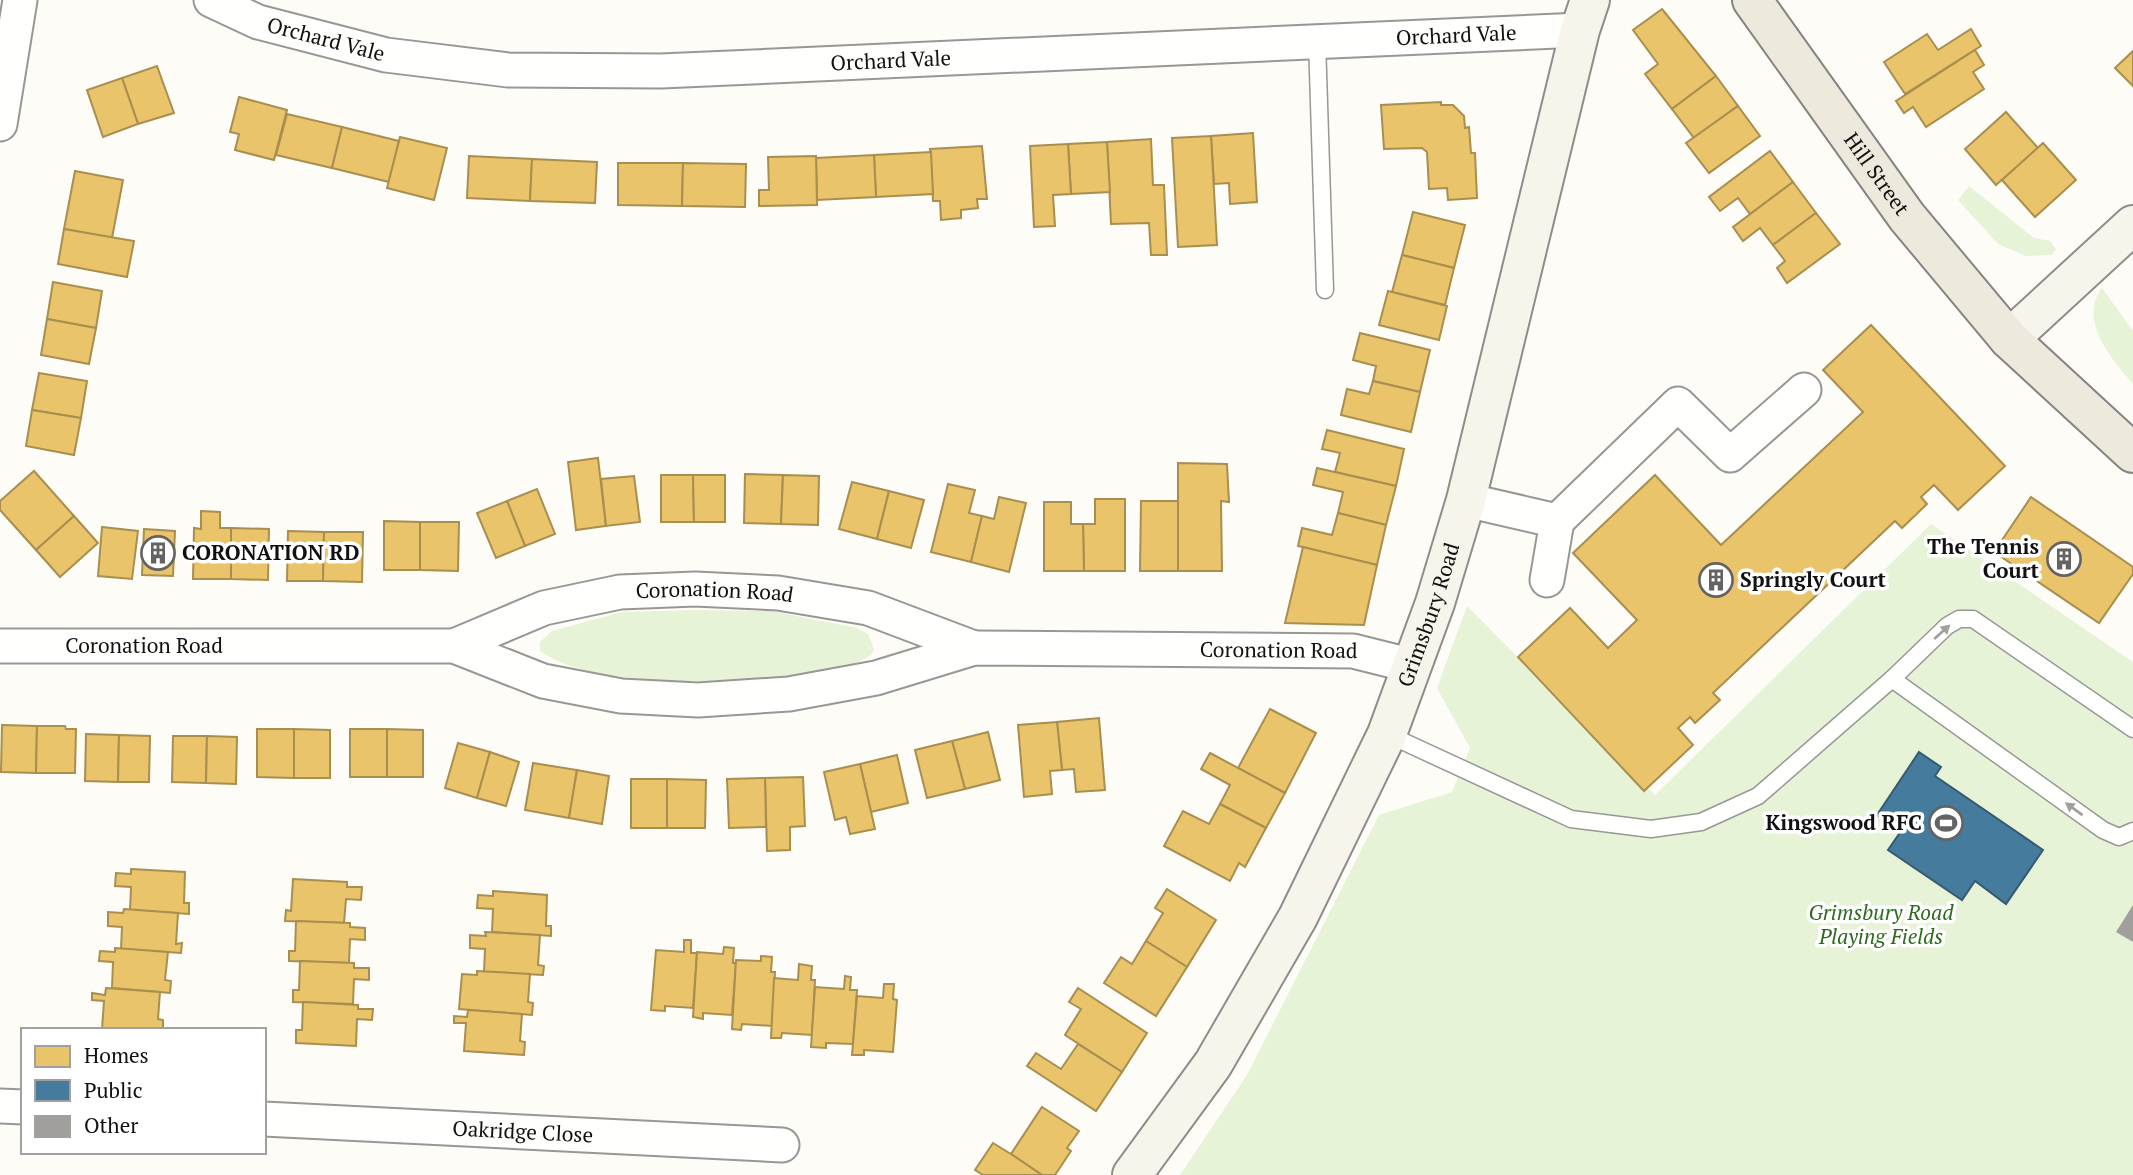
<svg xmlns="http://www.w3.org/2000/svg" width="2133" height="1175" font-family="'PT Serif',serif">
<rect width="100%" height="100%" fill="#fdfcf7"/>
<g fill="#e7f3d7">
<polygon points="1969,186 2034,238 2050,241 2056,249 2052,255 2026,256 1998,244 1958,200"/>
<path d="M2102,288L2133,331V384C2113,360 2077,321 2102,288Z"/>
<polygon points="1931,524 2133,662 2133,1175 1180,1175 1247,1075 1379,815 1452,792 1470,748 1437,688 1467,606 1655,795"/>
<path d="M694,610L771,611L857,628L868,634L874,649L871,655C854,667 835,668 815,671C799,674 783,678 767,679C710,683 586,686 540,651V642L552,631L622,612Z"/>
</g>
<g fill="#e9c46a" stroke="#a88e4f" stroke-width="2">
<polygon points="1662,9 1716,76 1672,109 1645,74 1658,64 1633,30"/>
<polygon points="1971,29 1981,46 1905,94 1884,62 1927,34 1938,50"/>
<polygon points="1975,50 1984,65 1973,72 1984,89 1926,127 1913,107 1904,113 1896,101"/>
<polygon points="2133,51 2133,86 2115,68"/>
<polygon points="157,66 174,113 138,124 122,78"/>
<polygon points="1716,76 1738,106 1694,138 1672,109"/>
<polygon points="122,78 138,124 103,137 87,90"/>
<polygon points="239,97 287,110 274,160 235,150 239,134 230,132"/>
<polygon points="1441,102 1441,105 1453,105 1464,116 1465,128 1469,127 1471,153 1475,153 1477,198 1448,200 1447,188 1429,189 1427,152 1422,148 1384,149 1381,105"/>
<polygon points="1738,106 1760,136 1709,173 1686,143"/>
<polygon points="2006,112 2038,148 1996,185 1965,149"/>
<polygon points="287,114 342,127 332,168 276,155"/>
<polygon points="342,127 399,141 389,182 332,168"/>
<polygon points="1253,133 1257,202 1230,204 1229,183 1214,184 1211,136"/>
<polygon points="1211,136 1217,245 1178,247 1172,138"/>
<polygon points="400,137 447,148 434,200 387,188"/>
<polygon points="1151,139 1153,185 1164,185 1167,255 1151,255 1149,223 1111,224 1107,142"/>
<polygon points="1107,142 1110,192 1071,194 1068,144"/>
<polygon points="2043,143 2076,180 2035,217 2002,180"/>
<polygon points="1068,144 1071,194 1053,195 1055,226 1034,227 1030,146"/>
<polygon points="982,146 987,199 977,199 978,208 961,210 961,218 941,220 940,201 933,201 930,149"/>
<polygon points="1770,151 1793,182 1750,214 1738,198 1720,211 1709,197"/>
<polygon points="931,152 933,194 876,197 874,155"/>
<polygon points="874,155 876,197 817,200 816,158"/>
<polygon points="469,156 532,159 530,201 467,198"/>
<polygon points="816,156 817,205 759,206 759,190 769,190 768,157"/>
<polygon points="532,159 597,162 595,203 530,201"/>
<polygon points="618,163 683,163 682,206 618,205"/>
<polygon points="683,163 746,164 745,207 682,206"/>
<polygon points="75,171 123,180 112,238 64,229"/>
<polygon points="1793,182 1816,213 1773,245 1760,228 1743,241 1733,227"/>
<polygon points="1413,212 1465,225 1454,268 1402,255"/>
<polygon points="1816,213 1840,244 1787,283 1777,268 1785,261 1773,245"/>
<polygon points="64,229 134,241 127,277 58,264"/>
<polygon points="1402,255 1454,268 1445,305 1392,292"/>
<polygon points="53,282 102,291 96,328 47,319"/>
<polygon points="1388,291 1447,306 1439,340 1379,325"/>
<polygon points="47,319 96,328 89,364 41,355"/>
<polygon points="1871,325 2005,466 1958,510 1934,485 1921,497 1927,504 1902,528 1895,521 1713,693 1720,700 1695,723 1690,717 1678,728 1693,745 1644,791 1518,657 1570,608 1608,648 1637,620 1573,553 1655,475 1721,545 1863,412 1823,370"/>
<polygon points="1360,333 1430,350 1420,392 1373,381 1376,366 1353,360"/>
<polygon points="39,373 87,381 81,418 32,410"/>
<polygon points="1373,381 1420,392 1411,432 1341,415 1347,389 1369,394"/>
<polygon points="32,410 81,418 74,455 26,446"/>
<polygon points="1327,430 1404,449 1396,486 1335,472 1340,453 1322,449"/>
<polygon points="598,458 606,526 576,530 568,462"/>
<polygon points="1178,463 1227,464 1229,502 1221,501 1222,571 1178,571"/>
<polygon points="1317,468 1396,486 1386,525 1338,513 1343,492 1313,485"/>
<polygon points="34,471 74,516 36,550 0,510 0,501"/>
<polygon points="745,474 783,475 781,524 744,523"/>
<polygon points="661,475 693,475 694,522 661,522"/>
<polygon points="693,475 725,475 725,522 694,522"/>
<polygon points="783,475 819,476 818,525 781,524"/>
<polygon points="634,476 640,522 606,526 601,479"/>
<polygon points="852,482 889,491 877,539 839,529"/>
<polygon points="948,484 975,490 969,513 982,516 971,562 931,552"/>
<polygon points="537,489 555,534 525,546 507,501"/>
<polygon points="889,491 924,500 911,548 877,539"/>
<polygon points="999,497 1026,503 1009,572 971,562 982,516 994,519"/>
<polygon points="2031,497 2133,567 2133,574 2099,623 1994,552"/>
<polygon points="1095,499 1125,499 1125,571 1084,571 1083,524 1095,524"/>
<polygon points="507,501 525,546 496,558 477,513"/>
<polygon points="1141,501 1178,501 1178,571 1140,571"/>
<polygon points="1044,502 1071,502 1071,524 1083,524 1084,571 1044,571"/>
<polygon points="201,511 220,512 220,528 231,528 231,579 193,579 194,528 201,529"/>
<polygon points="1338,513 1386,525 1377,565 1298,546 1302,528 1332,535"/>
<polygon points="74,516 98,543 60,577 36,550"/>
<polygon points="384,521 420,522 420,570 384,570"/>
<polygon points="420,522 459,522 458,571 420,570"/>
<polygon points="102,527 138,531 132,579 98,576"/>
<polygon points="231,528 269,529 268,580 231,579"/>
<polygon points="144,529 175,531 173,576 142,575"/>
<polygon points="288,531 324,532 323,581 287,581"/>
<polygon points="324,532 363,532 362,582 323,581"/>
<polygon points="1303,547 1377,565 1364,625 1285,623"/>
<polygon points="1270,709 1316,733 1285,793 1238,768"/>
<polygon points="1099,718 1105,790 1076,792 1074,769 1062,770 1057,722"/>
<polygon points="1057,722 1062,770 1050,771 1052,794 1024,797 1018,725"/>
<polygon points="2,725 37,726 36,773 1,772"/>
<polygon points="37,726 65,726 66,729 76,729 75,773 36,773"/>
<polygon points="257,729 294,729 294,778 257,777"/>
<polygon points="294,729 330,730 330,778 294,778"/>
<rect x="350" y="729" width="37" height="48"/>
<polygon points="387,729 423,730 423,777 387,777"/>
<polygon points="988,732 1000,780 965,789 952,741"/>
<polygon points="86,734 119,735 118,782 85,781"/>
<polygon points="119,735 150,736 149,782 118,782"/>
<polygon points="173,736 207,736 206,783 172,782"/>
<polygon points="207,736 237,737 236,784 206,783"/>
<polygon points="952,741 965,789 927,798 915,750"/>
<polygon points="458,743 490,752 477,798 445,788"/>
<polygon points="490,752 519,762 506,806 477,798"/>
<polygon points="1210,753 1285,793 1266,828 1220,804 1230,785 1201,769"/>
<polygon points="897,755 908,803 871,812 860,764"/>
<polygon points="533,763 577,770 569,818 525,810"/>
<polygon points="860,764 875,829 850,834 846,817 835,820 824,772"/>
<polygon points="577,770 609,776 602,824 569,818"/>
<polygon points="803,777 805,826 790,827 790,850 767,851 765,778"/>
<polygon points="765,778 766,827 729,828 727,779"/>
<rect x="631" y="779" width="36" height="49"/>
<polygon points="667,779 706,780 705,828 667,828"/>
<polygon points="1220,804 1266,828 1245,867 1239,863 1230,881 1164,846 1183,811 1209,824"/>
<polygon points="131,869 185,872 184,903 189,903 189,914 130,910 131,887 115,886 116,873 131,874"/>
<polygon points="293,879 347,882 347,887 362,887 361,900 346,899 344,923 285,921 286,910 291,911"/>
<polygon points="1167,889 1216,920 1187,967 1146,941 1163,913 1155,908"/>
<polygon points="493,891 547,895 546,926 551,926 551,936 492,932 493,909 477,908 478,895 493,896"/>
<polygon points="124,909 178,913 176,944 182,943 181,953 121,949 122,927 108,926 108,912 123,913"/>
<polygon points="296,921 350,923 350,927 365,928 365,940 350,939 349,963 289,961 289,951 295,951"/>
<polygon points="485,932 540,935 538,965 544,966 543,975 484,972 485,949 470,948 470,935 486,936"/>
<polygon points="684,940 691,940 691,953 697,953 693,1008 665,1006 665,1011 651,1010 656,950 684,952"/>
<polygon points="1146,941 1187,967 1156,1016 1104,983 1121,957 1132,964"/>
<polygon points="724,947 734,948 733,963 736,963 732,1015 703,1013 703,1019 693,1017 697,952 723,954"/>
<polygon points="115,948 168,952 165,980 171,981 170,993 112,988 113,962 99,961 100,951 115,952"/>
<polygon points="761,956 772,957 771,972 775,972 772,1026 742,1024 741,1030 732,1029 736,960 761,961"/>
<polygon points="300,961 354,963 354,968 369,968 369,980 354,979 353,1004 293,1002 293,990 299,990"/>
<polygon points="799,964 812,966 811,980 815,980 812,1035 782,1033 781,1038 771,1038 774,978 798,980"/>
<polygon points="477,971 530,974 528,1002 533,1003 532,1015 459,1009 462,974 477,975"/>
<polygon points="845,976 851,977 850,990 857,990 853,1044 826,1043 826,1048 811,1047 815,987 844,989"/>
<polygon points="884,984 894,984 893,999 897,1000 893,1052 864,1050 864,1055 852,1055 857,996 883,998"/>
<polygon points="106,988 160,992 158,1019 163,1020 163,1030 102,1029 104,1001 92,1000 92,993 105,995"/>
<polygon points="1078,988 1147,1033 1122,1072 1065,1035 1081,1009 1069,1002"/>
<polygon points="303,1002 358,1005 358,1009 373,1009 372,1020 357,1019 356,1046 296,1043 296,1030 302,1030"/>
<polygon points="468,1010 522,1014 520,1041 525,1042 524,1055 464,1051 466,1023 454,1023 454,1016 467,1017"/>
<polygon points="1078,1044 1122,1072 1096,1111 1027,1066 1036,1053 1061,1069"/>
<polygon points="1042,1107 1079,1131 1067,1148 1071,1151 1055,1175 1042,1175 1011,1154"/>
<polygon points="993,1143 1011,1154 1042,1175 983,1175 975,1170"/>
</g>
<polygon fill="#457b9d" stroke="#355b73" stroke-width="2" points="1919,752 1941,767 1935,776 2043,850 2006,904 1975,881 1962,900 1888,850 1901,831 1877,815"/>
<polygon fill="#a19f9c" points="2133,905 2133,942 2116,932"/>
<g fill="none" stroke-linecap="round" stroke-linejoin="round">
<g stroke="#979795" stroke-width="19">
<g id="lane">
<polyline points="1317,41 1325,290"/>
<polyline points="1892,679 2103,830 2119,837 2133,831"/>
<polyline points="1387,734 1571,819 1651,829 1701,822 1758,796 1892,679 1947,626 1959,619 1973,619 2133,729"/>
</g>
</g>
<g stroke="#979795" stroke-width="37">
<g id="street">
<path id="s1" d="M211,0L258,22L386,55L508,70L661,71L1580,30"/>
<polyline points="0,124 20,0"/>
<polyline points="1466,500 1557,521 1678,404 1730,455 1804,390"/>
<polyline points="1547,580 1557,521"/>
<path id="s2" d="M0,646H454L543,681L621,696L698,700L789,694L876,678L974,648L1353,651L1413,666"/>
<path id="s3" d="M454,646L544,608L620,592L695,589L778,593L868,608L974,648"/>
<polyline points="0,1106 23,1107"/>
<path id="s4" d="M264,1119L782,1145"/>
</g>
</g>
<g stroke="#8e8d8b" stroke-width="42">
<g id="secondary">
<polyline points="2009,339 2133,225"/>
<path id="s5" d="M1132,1175L1213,1064L1298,917L1387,734L1435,603L1466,500L1580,30L1590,0"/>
</g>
</g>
<g stroke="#858482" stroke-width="42">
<g id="primary">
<path id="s6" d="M1752,0L1907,217L2009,339L2133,453"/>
</g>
</g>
<use href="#lane" stroke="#fffffe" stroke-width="16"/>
<use href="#street" stroke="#fffffe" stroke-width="33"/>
<use href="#secondary" stroke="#f6f4eb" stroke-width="38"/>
<use href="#primary" stroke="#ede9dc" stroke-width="38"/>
</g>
<defs><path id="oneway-solid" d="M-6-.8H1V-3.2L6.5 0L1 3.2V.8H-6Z" transform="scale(1.75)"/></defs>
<g fill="#a0a09f">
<use href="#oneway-solid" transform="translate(1942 632) rotate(-42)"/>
<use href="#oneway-solid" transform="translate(2074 809) rotate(-144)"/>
</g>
<defs>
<g id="building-ring" transform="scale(1.75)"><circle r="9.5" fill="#fff" stroke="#646362" stroke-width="1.5"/><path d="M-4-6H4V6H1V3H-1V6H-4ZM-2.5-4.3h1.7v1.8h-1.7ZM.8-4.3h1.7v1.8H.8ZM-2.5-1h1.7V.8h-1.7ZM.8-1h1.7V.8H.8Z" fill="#646362"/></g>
<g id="stadium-ring" transform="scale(1.75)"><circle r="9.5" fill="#fff" stroke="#646362" stroke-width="1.5"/><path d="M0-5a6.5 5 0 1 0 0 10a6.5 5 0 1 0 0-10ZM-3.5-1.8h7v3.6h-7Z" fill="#646362"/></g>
</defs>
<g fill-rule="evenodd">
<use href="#building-ring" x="158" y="553"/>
<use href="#building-ring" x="2064" y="559"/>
<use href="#building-ring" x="1716" y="580"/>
<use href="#stadium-ring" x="1946" y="823"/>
</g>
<g text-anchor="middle" stroke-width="7" stroke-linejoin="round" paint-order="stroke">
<g font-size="21" fill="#111" stroke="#fff">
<text dy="7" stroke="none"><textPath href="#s1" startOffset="1256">Orchard Vale</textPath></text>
<text dy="7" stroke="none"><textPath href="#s1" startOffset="122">Orchard Vale</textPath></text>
<text dy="7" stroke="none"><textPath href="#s1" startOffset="690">Orchard Vale</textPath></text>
<text dy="7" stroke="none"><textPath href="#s6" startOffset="214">Hill Street</textPath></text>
<text dy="7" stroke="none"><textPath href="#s3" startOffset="270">Coronation Road</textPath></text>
<text dy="7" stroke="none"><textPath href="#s5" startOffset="637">Grimsbury Road</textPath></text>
<text dy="7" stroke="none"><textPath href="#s2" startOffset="144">Coronation Road</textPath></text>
<text dy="7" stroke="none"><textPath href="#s2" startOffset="1293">Coronation Road</textPath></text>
<text dy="7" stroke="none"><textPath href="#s4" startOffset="259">Oakridge Close</textPath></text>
</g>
<g font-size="21" font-weight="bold" fill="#111" stroke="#fff" text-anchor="end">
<text x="2039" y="554">The Tennis<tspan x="2039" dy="24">Court</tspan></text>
<text x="182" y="560" text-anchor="start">CORONATION RD</text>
<text x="1740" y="587" text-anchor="start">Springly Court</text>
<text x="1922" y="830">Kingswood RFC</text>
</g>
<g font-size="21" font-style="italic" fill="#2f6b1f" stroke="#fff">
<text x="1881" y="920">Grimsbury Road<tspan x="1881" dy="24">Playing Fields</tspan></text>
</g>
</g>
<rect x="21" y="1028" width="245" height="126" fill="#ffffff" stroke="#a0a0a0" stroke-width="2"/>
<rect x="35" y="1046" width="35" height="21" fill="#e9c46a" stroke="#a0a0a0" stroke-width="2"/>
<text x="84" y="1063" font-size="21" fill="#111111">Homes</text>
<rect x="35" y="1080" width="35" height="21" fill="#457b9d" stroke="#a0a0a0" stroke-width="2"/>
<text x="84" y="1098" font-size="21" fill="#111111">Public</text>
<rect x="35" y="1116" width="35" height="21" fill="#a19f9c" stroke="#a0a0a0" stroke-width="2"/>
<text x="84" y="1133" font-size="21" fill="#111111">Other</text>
</svg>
